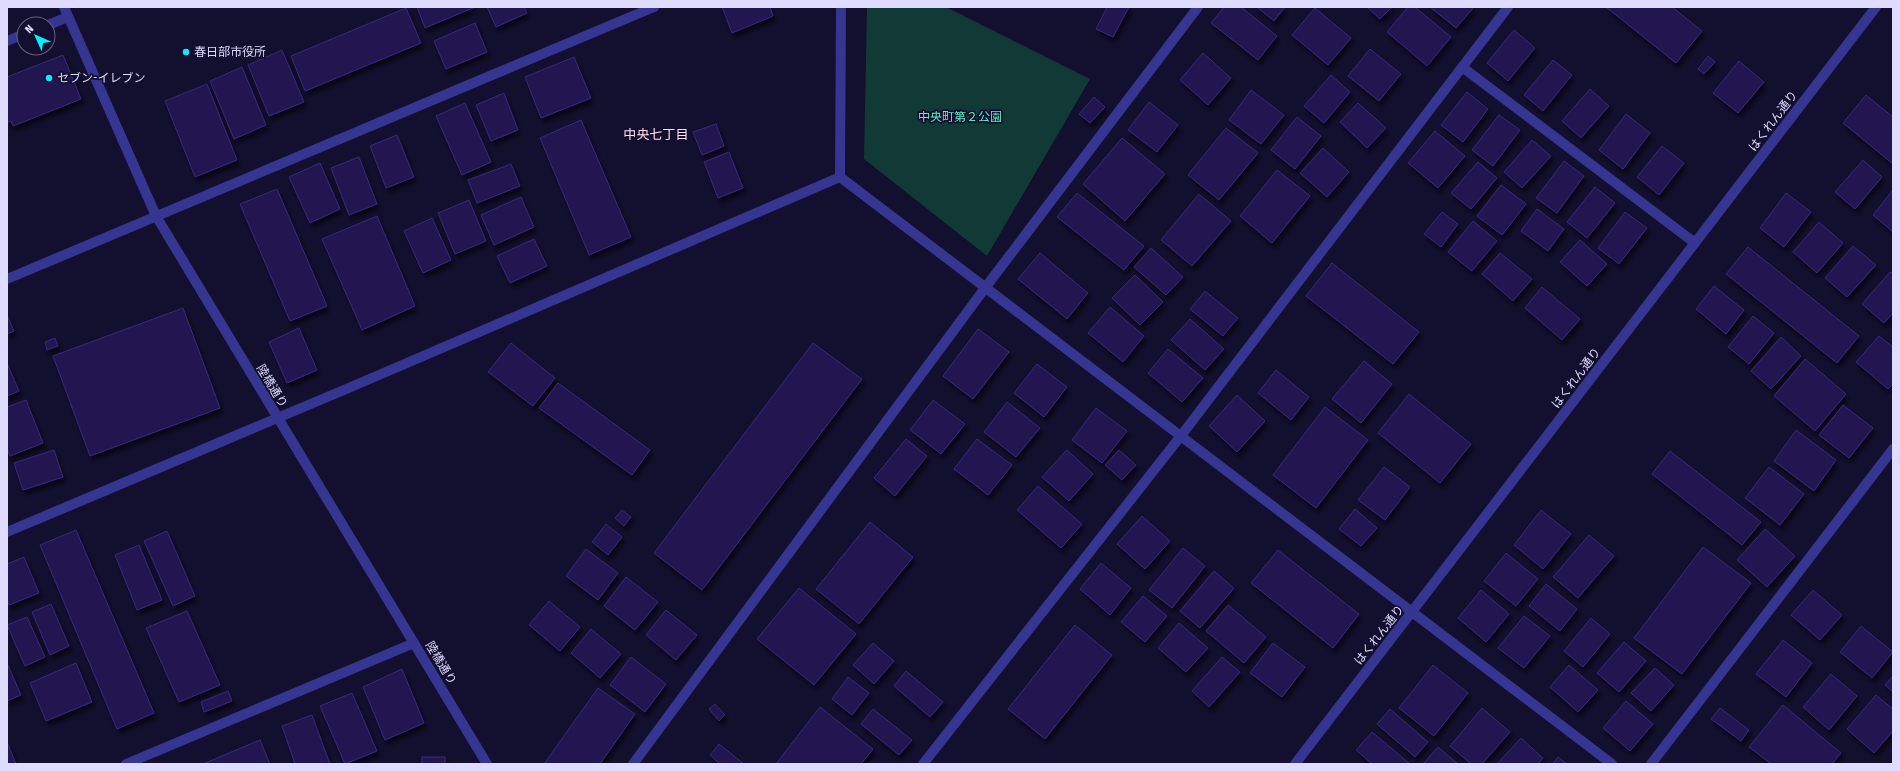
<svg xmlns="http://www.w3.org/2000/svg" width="1900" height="771" font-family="'Fira Sans Condensed','Noto Sans JP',sans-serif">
<defs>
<filter id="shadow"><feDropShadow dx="2.5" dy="4.5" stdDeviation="2" flood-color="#0009"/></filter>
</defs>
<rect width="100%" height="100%" fill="#130f2e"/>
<polygon fill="#113936" points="867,7 946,7 1090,79 987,256 864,159"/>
<g fill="#221951" stroke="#372880" filter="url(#shadow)">
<polygon points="417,7 475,7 425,28"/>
<polygon points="487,7 524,7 527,13 496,27"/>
<polygon points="722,7 770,7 773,16 732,33"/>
<polygon points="1107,7 1129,7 1113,37 1096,29"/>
<polygon points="1224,7 1241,7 1277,36 1258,60 1211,23"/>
<polygon points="1257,7 1285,7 1274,21"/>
<polygon points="1367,7 1392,7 1380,19"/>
<polygon points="1408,7 1415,7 1451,37 1427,66 1387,32"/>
<polygon points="1430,7 1474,7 1456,28"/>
<polygon points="1606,7 1672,7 1702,31 1676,63"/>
<polygon points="406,8 421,43 305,91 291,56"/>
<polygon points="1315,8 1351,38 1328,65 1292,35"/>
<polygon points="475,23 487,52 446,69 434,41"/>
<polygon points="1514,30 1535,48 1508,81 1487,63"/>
<polygon points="1370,49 1401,74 1379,101 1348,76"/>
<polygon points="282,50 304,102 269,116 248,65"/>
<polygon points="1203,53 1231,78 1208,105 1180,80"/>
<polygon points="63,55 81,99 13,126 11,121 7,123 7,77"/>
<polygon points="1708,56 1715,62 1704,74 1698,69"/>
<polygon points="574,57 591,98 541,118 525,77"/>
<polygon points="1553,60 1572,75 1543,111 1524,95"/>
<polygon points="1739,61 1764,82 1738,113 1713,93"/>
<polygon points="242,67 266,125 234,139 210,81"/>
<polygon points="1331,75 1350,92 1324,123 1304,106"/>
<polygon points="207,84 237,160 195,177 165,101"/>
<polygon points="1590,89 1609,106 1581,138 1562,121"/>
<polygon points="1251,90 1284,115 1261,144 1229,120"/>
<polygon points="1467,92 1488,109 1463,142 1441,125"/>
<polygon points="504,93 518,130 491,141 476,105"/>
<polygon points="1866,95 1893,117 1893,164 1843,123"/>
<polygon points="1094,97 1105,107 1090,123 1079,114"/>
<polygon points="1149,102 1178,125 1157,152 1128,130"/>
<polygon points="465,103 491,162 462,175 436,116"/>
<polygon points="1358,103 1386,128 1367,148 1340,122"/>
<polygon points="1626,114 1650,133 1623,169 1599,150"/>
<polygon points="1499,115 1520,130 1493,166 1472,150"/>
<polygon points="1297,117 1321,136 1295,169 1271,150"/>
<polygon points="581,120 631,237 589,255 540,138"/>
<polygon points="716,124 724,146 702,155 693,132"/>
<polygon points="1226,128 1258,153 1219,200 1188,175"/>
<polygon points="1435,131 1465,156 1438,188 1408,163"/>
<polygon points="397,135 414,177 386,188 370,146"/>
<polygon points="1122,138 1165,174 1125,221 1083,184"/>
<polygon points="1532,140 1551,156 1522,188 1504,172"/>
<polygon points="1662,146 1684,163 1659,195 1637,177"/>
<polygon points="1323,148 1349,172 1327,197 1300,173"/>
<polygon points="729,152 743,188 718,198 704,162"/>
<polygon points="359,157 377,204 349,215 331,168"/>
<polygon points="1863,160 1882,177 1855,209 1835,192"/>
<polygon points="1564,161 1584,176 1557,213 1536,198"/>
<polygon points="1478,162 1497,178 1471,209 1451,193"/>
<polygon points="320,163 340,209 310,223 289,177"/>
<polygon points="511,164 520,186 477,203 468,180"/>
<polygon points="1277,170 1310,196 1272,243 1240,216"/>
<polygon points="1501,185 1526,204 1502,235 1477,216"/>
<polygon points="1595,187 1615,203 1587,238 1567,222"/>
<polygon points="277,189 327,306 290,321 240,204"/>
<polygon points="1893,190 1893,232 1873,215"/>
<polygon points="1077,193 1144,246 1124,270 1057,217"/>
<polygon points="1786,193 1811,212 1784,247 1760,228"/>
<polygon points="1199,194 1231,221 1192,266 1161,240"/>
<polygon points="521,197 534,227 494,245 481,215"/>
<polygon points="469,200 486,241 455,254 438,213"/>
<polygon points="1537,209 1564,229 1548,251 1521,231"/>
<polygon points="1442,212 1458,224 1441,247 1424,234"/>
<polygon points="1625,212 1647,228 1619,264 1598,248"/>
<polygon points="377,216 415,306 362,330 322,239"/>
<polygon points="432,218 451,260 423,273 404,231"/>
<polygon points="1473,221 1497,241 1472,271 1448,252"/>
<polygon points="1819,222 1843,243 1817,273 1793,252"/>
<polygon points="534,239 547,266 510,283 497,256"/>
<polygon points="1580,240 1607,264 1587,286 1560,262"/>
<polygon points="1853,246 1876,265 1847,297 1825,278"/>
<polygon points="1748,247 1859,336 1837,363 1726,274"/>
<polygon points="1151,248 1183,277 1166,295 1134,267"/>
<polygon points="1040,253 1088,293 1067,319 1018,279"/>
<polygon points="1500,253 1532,279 1513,301 1482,274"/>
<polygon points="1332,263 1419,332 1393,364 1306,296"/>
<polygon points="1890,272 1893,274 1893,313 1884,323 1862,304"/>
<polygon points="1135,275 1163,302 1140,325 1112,298"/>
<polygon points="1714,286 1744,310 1726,334 1696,309"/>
<polygon points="1542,287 1580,319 1562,340 1525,308"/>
<polygon points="1205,291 1238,318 1223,336 1190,309"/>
<polygon points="1110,307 1144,336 1123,362 1088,333"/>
<polygon points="183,308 220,408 90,456 53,356"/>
<polygon points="7,315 14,331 7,334"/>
<polygon points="1753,316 1774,333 1749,364 1728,347"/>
<polygon points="1190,319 1224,349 1205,370 1171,340"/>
<polygon points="299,328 317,370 287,383 269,342"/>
<polygon points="978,329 1009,352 973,399 943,376"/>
<polygon points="1879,336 1893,347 1893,384 1888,389 1856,362"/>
<polygon points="1781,337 1801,356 1771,389 1751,371"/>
<polygon points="55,338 58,346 47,350 45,342"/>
<polygon points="511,343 555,378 533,406 488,372"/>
<polygon points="813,343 862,379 702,590 654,553"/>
<polygon points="1168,349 1203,378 1182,402 1148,373"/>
<polygon points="1805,359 1846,394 1815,431 1774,396"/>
<polygon points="1364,361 1392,384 1361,423 1332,399"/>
<polygon points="7,363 19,391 7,396"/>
<polygon points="1037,364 1067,387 1044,417 1014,393"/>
<polygon points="1276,370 1309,397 1291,420 1258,393"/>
<polygon points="558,383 650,450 632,475 539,408"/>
<polygon points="1409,394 1471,444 1440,483 1378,433"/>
<polygon points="1237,395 1265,421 1237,452 1209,426"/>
<polygon points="26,400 43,443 10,456 7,448 7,407"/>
<polygon points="933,400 965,424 941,454 910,430"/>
<polygon points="1007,402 1040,428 1016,457 984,432"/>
<polygon points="1843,405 1873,428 1849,458 1819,435"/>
<polygon points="1325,407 1368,440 1316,508 1273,475"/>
<polygon points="1096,408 1127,431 1102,463 1072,440"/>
<polygon points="1796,430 1836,460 1814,491 1774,461"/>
<polygon points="906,439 927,456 895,496 874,478"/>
<polygon points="977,439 1012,465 988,495 954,469"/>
<polygon points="54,450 63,477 23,490 14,463"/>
<polygon points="1067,450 1093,474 1069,501 1042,477"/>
<polygon points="1119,450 1136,465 1122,480 1105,465"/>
<polygon points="1670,451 1761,522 1742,545 1652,474"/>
<polygon points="1384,467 1410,487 1385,520 1358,500"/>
<polygon points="1769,467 1804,494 1780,525 1745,498"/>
<polygon points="1038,486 1082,524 1061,548 1017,510"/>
<polygon points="1355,509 1377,528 1361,546 1339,529"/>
<polygon points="622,510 631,517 624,526 615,518"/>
<polygon points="1541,510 1571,534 1543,569 1514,545"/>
<polygon points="1142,516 1170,541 1145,569 1117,544"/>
<polygon points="870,522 913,557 859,624 816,589"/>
<polygon points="606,524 622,537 608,555 592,542"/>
<polygon points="1765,529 1795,556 1767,587 1737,560"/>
<polygon points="76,530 154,713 117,729 40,545"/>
<polygon points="167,531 195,596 173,606 144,541"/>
<polygon points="1589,535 1614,556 1578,598 1553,577"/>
<polygon points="139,545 162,600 137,610 115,555"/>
<polygon points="1703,547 1751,583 1682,674 1634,638"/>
<polygon points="1183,548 1205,566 1172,608 1149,590"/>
<polygon points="586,549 618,573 598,600 566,576"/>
<polygon points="1278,550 1359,614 1333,648 1251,583"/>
<polygon points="1506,553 1538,579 1516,606 1484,581"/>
<polygon points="24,557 39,593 9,605 7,600 7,564"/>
<polygon points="1101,563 1131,588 1110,615 1080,589"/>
<polygon points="1214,571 1234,588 1200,628 1180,611"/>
<polygon points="626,577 658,602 635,630 604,606"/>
<polygon points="1546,584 1577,609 1560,631 1529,606"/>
<polygon points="799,588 856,634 814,685 757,639"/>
<polygon points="1481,590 1509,614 1486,642 1458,618"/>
<polygon points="1813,590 1842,615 1820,640 1791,615"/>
<polygon points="1143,596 1167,616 1145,642 1121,622"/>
<polygon points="549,601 580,627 560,651 529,625"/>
<polygon points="51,604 69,646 50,655 32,612"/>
<polygon points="1228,605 1266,637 1244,663 1206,631"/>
<polygon points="666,610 697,635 676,660 646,635"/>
<polygon points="187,611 220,685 179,702 146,628"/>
<polygon points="1524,616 1550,636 1524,668 1498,648"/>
<polygon points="27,617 45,657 25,666 7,625"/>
<polygon points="1591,618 1610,634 1583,667 1564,651"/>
<polygon points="1179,623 1208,648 1186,672 1158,648"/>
<polygon points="1075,625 1112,655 1045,739 1008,709"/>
<polygon points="1861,626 1893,652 1872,678 1840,652"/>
<polygon points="591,629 621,654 600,678 571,653"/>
<polygon points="1783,640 1812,663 1786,697 1756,674"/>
<polygon points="1624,642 1646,661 1619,692 1597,673"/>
<polygon points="873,643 894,661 874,684 853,665"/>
<polygon points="1273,643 1305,667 1282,697 1250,673"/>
<polygon points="631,657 666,684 645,712 610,685"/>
<polygon points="1222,657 1240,672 1209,707 1192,691"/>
<polygon points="7,663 21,695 7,701"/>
<polygon points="76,663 92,702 46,721 30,683"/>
<polygon points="1433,665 1468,693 1434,736 1399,708"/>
<polygon points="1569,665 1598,690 1578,712 1550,687"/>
<polygon points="1655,668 1674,685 1651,711 1631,693"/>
<polygon points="402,669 424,723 385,740 363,687"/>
<polygon points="906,671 943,702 930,717 894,686"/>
<polygon points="1831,674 1857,696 1829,730 1803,707"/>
<polygon points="1893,676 1893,692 1885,685"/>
<polygon points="848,677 869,693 852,715 832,699"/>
<polygon points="598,688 635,714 600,764 544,764"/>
<polygon points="228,691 232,701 204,712 201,702"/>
<polygon points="352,693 377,751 345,764 320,706"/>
<polygon points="1876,695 1893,709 1893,731 1874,753 1847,729"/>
<polygon points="1626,701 1653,724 1630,751 1603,728"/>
<polygon points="715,704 725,715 719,721 709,709"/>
<polygon points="1783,705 1841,753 1832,764 1771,764 1749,747"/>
<polygon points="820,707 873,749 861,764 776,764"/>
<polygon points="1482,708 1510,732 1482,764 1471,764 1450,746"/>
<polygon points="1720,708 1749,730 1741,741 1711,719"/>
<polygon points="873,709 912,740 899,755 861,724"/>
<polygon points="1390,709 1428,742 1415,757 1377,724"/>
<polygon points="312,715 330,764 295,764 282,726"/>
<polygon points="1372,732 1410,764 1372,764 1356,750"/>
<polygon points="1521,738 1543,758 1538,764 1497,764"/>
<polygon points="260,740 270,764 203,764"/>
<polygon points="7,742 16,764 7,764"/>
<polygon points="719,744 744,764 720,764 710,755"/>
<polygon points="1438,747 1458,764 1425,764 1424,763"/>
<rect x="422" y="757" width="23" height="7"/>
<polygon points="1558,757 1567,764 1553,764"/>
</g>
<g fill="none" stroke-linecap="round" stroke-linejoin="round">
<g stroke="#363592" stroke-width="10">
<polyline points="841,7 840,177 1612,764"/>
<polyline points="48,25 68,17"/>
<polyline points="7,41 24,34"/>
<polyline points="1462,67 1695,243"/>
<polyline points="7,279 654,7"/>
<polyline points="126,764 414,643"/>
<polyline points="633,764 985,288 1198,7"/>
<polyline points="923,764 1180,437 1508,7"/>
<polyline points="1651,764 1893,449"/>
</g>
<g stroke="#363592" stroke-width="10">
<polyline points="64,7 156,216 487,764"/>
<polyline points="7,532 351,387 840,177"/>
<polyline points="1295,764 1876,7"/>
</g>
</g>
<g fill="#08edff" stroke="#130f2e" stroke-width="1.5">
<circle cx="186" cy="52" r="4"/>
<circle cx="49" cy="78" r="4"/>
</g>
<g text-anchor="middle" stroke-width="3.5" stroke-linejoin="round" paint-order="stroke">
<g font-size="12" fill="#dfdcff" stroke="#130f2e" text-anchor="start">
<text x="194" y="56">春日部市役所</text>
<text x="57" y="82">セブン-イレブン</text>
</g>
<g font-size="12" fill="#5aedc4" stroke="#130f2e">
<text x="960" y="121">中央町第２公園</text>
</g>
<g font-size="12" fill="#dfdcff" stroke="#130f2e">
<text transform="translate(1773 121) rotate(-53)" y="4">はくれん通り</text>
<text transform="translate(1576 378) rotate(-53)" y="4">はくれん通り</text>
<text transform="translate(272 386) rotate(59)" y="4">陸橋通り</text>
<text transform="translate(1379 635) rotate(-52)" y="4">はくれん通り</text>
<text transform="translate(441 663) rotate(59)" y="4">陸橋通り</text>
</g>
<g font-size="13" fill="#ffdef4" stroke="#130f2e">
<text x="656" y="139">中央七丁目</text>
</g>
</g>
<rect width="1900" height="771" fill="none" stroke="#dfdcff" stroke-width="16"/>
<g transform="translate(36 36) rotate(315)"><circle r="19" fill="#130f2e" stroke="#656182"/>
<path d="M0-3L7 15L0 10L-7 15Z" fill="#08edff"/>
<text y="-6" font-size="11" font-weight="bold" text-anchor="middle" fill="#dfdcff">N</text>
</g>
</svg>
